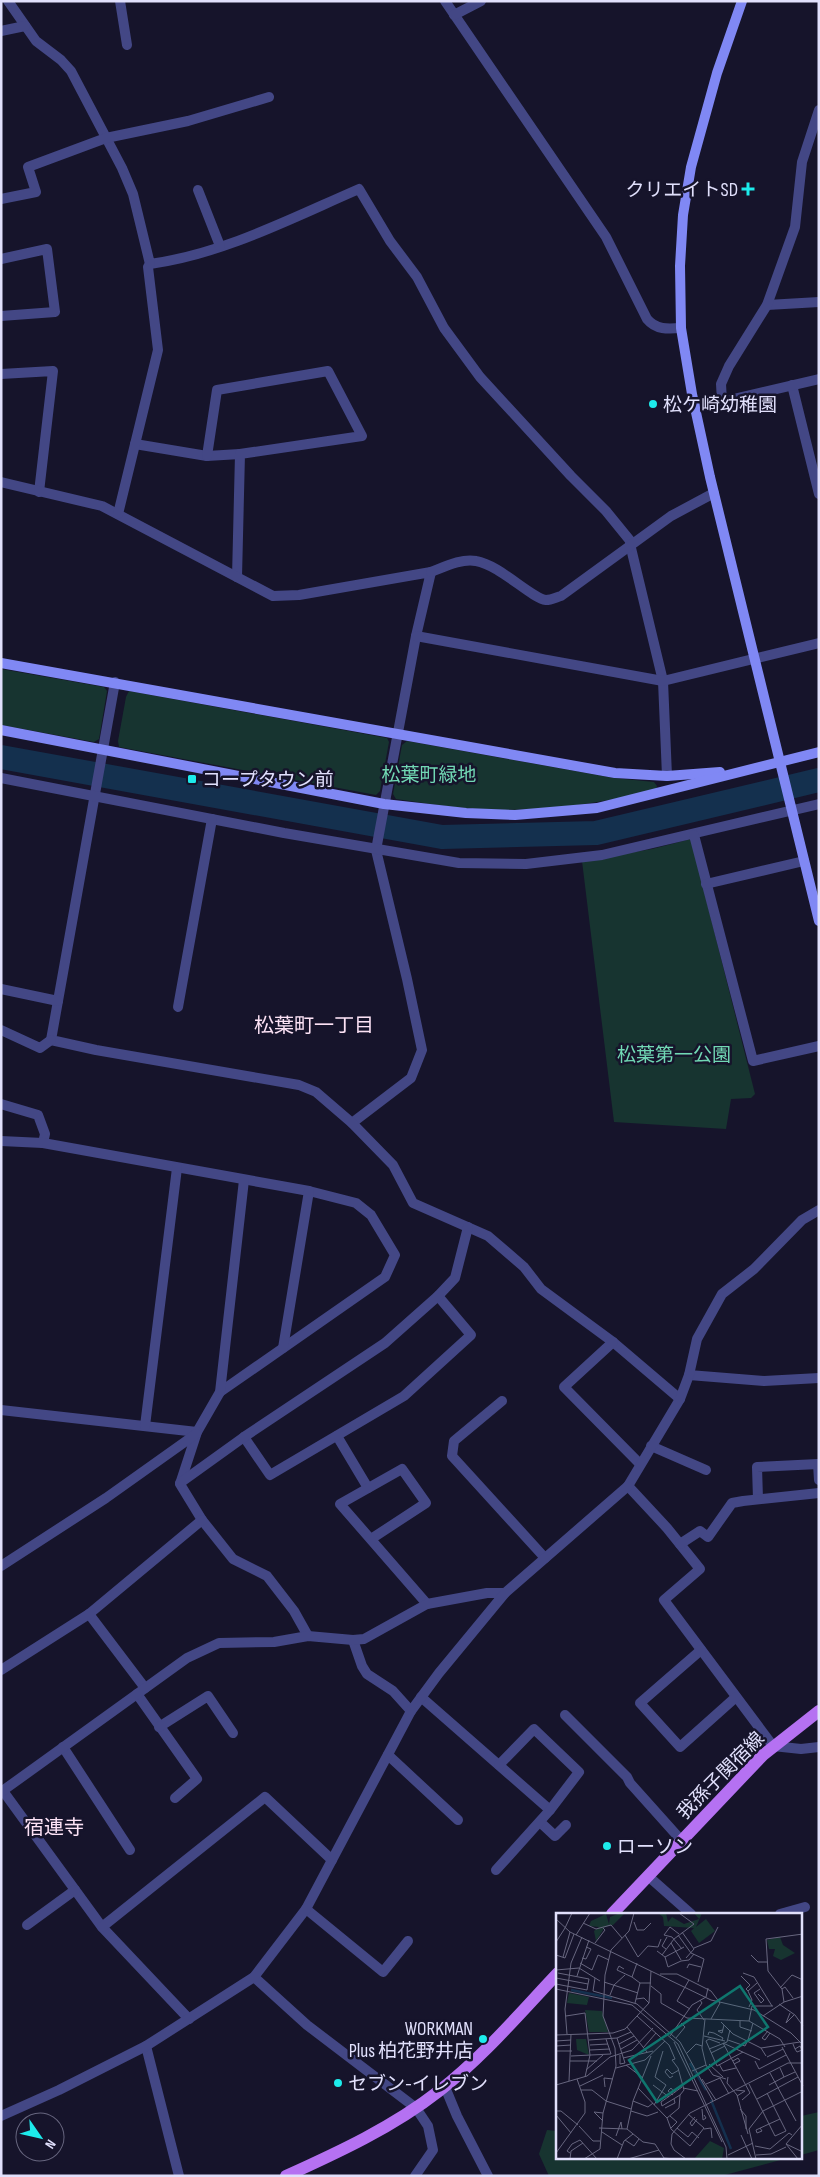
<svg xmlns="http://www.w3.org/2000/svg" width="820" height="2177" font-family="'Sofia Sans Condensed','Noto Sans JP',sans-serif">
<rect width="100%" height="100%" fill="#16142b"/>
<g fill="#173430">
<polygon points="1,669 104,687 107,691 99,739 94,742 1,725"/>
<polygon points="129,691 387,738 389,742 380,791 376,795 119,747 118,741 126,697"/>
<path d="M407,741L614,778L654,782L657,786L656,790C595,805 527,814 465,808C442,806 419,802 396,799L393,794L402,745Z"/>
<polygon points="691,839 755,1094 751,1098 731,1099 726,1129 614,1122 582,861 652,849"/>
<polygon points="819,2112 819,2150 801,2155 801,2116"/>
<polygon points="547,2130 557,2131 558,2158 788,2158 721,2176 549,2176 539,2154"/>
</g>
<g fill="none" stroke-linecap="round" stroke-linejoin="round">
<polyline stroke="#14304e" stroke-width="24" points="1,757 442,837 596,833 819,780"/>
<g stroke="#434785" stroke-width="10">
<path d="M8,1L36,41L61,60L71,71L122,168L133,194L150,264C223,254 292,218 359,189L390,241L417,277L444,328L480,377L571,476L606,511L632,543"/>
<polyline points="120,1 127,45"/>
<path d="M445,1L606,237L647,319C656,330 668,329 681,328"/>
<polyline points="454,15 481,1"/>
<polyline points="1,31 25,26"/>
<polyline points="198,190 220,246"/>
<polyline points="1,199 36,192 28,167 106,138 188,121 269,97"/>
<polyline points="1,259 47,249 55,312 1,316"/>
<polyline points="767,305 819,302"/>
<polyline points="1,374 53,371 39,492"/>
<polyline points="792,385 819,494"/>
<polyline points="722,401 721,384 729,366 767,305 795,227 802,162 819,110"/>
<polyline points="695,408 819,379"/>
<polyline points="135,444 207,456 240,454"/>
<polyline points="207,456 217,390 328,371 362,436 240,454 237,577"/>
<polyline points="1,482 102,506 273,596 299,595 431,572 416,636 376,850 407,979 422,1050 411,1078 352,1123"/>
<polyline points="118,514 158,350 148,267 150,264"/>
<polyline points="630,544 663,681 667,776"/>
<path d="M431,572C444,567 462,558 476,561C500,565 531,598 546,600C551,600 557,597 561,596L671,516L714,493"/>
<polyline points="416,636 663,681 819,643"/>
<polyline points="115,682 51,1040 96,1050 299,1085 316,1092 352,1123 393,1165 413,1203 488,1236 524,1267 541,1289 613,1342 680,1399"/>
<polyline points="1,778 284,833 459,863 526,864 602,855 819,804"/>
<polyline points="694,835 753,1061 819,1046"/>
<polyline points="706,884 804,861"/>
<polyline points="1,989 58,1001"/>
<polyline points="178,1007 212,819"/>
<polyline points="1,1030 40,1048 51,1040"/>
<polyline points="1,1104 38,1115 45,1134 43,1143"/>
<polyline points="1,1141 43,1143 309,1191 356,1203 371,1215 395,1255 385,1277 220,1392"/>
<polyline points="244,1180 220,1392 197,1432 180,1484 202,1520 233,1559 267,1576 294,1611 308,1636"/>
<polyline points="613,1342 564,1387 640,1464"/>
<polyline points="283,1348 309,1191"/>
<polyline points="689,1375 764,1381 819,1378"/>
<polyline points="502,1401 454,1441 452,1456 545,1558"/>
<polyline points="1,1410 197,1432"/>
<polyline points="145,1426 177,1168"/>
<polyline points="337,1436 368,1488"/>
<polyline points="244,1437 270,1475 404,1396 471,1335 438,1296"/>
<polyline points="651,1446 706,1470"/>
<polyline points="180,1483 244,1437 385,1343 438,1296 455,1278 468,1227"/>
<polyline points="628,1486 667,1528 700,1569 664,1600 773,1746 801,1749 819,1747"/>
<polyline points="758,1499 757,1467 818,1464 819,1480"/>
<polyline points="371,1539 426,1503 402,1469 340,1504 427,1604"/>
<polyline points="680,1544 700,1531 708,1537 732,1503 743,1501 819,1493"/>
<polyline points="1,1566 106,1498 196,1434"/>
<polyline points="89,1614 145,1688"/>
<polyline points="353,1640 362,1666 367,1674 393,1691 411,1711"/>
<polyline points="701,1650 640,1703 680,1747 736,1697"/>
<polyline points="1,1670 89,1614 202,1520"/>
<polyline points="137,1694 197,1779 175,1798"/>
<polyline points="421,1697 550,1810"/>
<polyline points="565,1715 627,1777 630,1783 681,1840"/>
<polyline points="159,1727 208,1696 233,1733"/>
<polyline points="63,1747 130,1850"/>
<polyline points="388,1755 458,1820"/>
<polyline points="3,1791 102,1927 189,2019"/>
<polyline points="1,1792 187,1658 219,1643 274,1642 308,1636 353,1640 364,1639 427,1604 487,1593 505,1593"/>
<polyline points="540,1822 555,1836 566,1825"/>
<polyline points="496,1870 550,1810 579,1772 534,1729 499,1765"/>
<polyline points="648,1876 691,1914"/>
<polyline points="306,1909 383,1972 408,1941"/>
<polyline points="780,1914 805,1907"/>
<polyline points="27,1925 75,1890"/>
<polyline points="102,1927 265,1797 332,1860"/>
<polyline points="254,1977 307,2025 416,2108 428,2126 433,2150 415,2176"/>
<polyline points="146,2046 179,2176"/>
<polyline points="445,2087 457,2116 488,2176"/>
<polyline points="1,2116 59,2090 146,2046 254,1977 306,1909 411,1711 439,1673 505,1593 628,1486 680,1399 689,1375 697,1339 722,1294 754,1269 802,1220 819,1210"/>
</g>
<g stroke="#8088f4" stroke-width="10">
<polyline points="742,1 717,73 691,167 683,215 680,266 681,328 692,394 710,477 819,921"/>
<polyline points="1,663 615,773 667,776 720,772"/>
<polyline points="1,730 384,804 466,813 515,815 597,808 819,752"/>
</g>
<g stroke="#b571f2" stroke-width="12">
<polyline points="612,1914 763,1755 819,1711"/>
<path d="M286,2176C339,2152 393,2127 439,2091C483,2057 520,2013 558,1973"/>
</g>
</g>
<g fill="#1debeb" stroke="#16142b" stroke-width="2">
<path d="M745.5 181.5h5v5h5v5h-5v5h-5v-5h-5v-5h5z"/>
<circle cx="653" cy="404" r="5"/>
<rect x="187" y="774" width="10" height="10" rx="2.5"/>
<circle cx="607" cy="1846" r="5"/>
<circle cx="483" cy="2039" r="5"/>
<circle cx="338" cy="2083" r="5"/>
</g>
<g text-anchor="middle" stroke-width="5" stroke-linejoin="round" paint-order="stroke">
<g font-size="19" fill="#e1e0fc" stroke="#16142b" text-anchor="start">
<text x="738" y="196" text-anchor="end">クリエイトSD</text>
<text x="663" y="411">松ケ崎幼稚園</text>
<text x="202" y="786">コープタウン前</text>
<text x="617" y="1853">ローソン</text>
<text x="473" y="2035" text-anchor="end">WORKMAN<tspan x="473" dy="22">Plus 柏花野井店</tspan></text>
<text x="348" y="2090">セブン-イレブン</text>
</g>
<g font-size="19" fill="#71d8b4" stroke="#16142b">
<text x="429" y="781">松葉町緑地</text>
<text x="674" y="1061">松葉第一公園</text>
</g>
<g font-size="19" fill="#e1e0fc" stroke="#16142b">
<text transform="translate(720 1775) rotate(-45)" y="7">我孫子関宿線</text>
</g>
<g font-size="20" fill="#fce2f5" stroke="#16142b">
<text x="314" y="1032">松葉町一丁目</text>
<text x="54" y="1834">宿連寺</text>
</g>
</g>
<g transform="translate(556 1913)">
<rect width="246" height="246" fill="#16142b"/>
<path d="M64,0H69L57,12L49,14L40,28L38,18L43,14L33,13L35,8L50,1L53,11L54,4ZM102,0H110L112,9L116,4L128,11L143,6L138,0H146L140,14L150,6L159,18L143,30L135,18L138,15L108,13L107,4ZM224,24L227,32L239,40L225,47L217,43L219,36H213L211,27ZM13,80L33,84L31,92L11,90ZM29,97L46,98L52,119H33ZM20,126H30L33,142L21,137ZM154,228L168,235L166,246H138Z" fill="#173430"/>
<path fill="none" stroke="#14304e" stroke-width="2.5" d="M15,77L56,85M134,150L150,177M155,187L175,236"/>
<path fill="none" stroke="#67667f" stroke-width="1" d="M0,6L14,19L155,87L198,97L235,120L247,132M78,9L81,17H88L95,10M27,10L40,16L55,12L66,25M9,15L16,0M126,19L138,36L130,45M123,21L114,14L108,22L116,24L126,36M20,22L34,0M69,22L82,44L92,33L102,34L105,26M122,22L135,40L148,46L142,69M0,29L9,15M39,30L49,17L47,15M115,30L125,47M138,35L155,28L162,14M110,36L106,33L111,24M101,38L109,44L112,54L125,48M0,42L9,45L18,21M106,42L118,26L138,11L123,0M195,42L202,49H211M7,44L14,19M109,44L128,34M26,45L30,46L35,36L30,34M125,48L133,47L138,41M24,50L36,57L42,42L53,47M131,55L133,51L145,54M68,56L63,53L61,57L76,64L81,50M0,57L23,55L44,68M187,60L198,64L216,93M104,61H121L155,78L164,90L155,106M21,63L33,27M185,63L194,72L190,76L192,78M76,64L84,70H95M0,65L32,71M39,65L37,78L81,91L124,129L157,188M133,67L121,88L134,96M48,69L82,80M0,71L31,77L32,71L33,66L2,60M95,73L105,81V90L131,105L193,108L224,126L229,134M224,75L236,62L247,67M0,76L76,92L122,131L170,234L171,246M226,76L229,74L237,85M202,81L208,87L205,90L198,80L204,76M54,82L58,72L69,62M80,86L88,85L93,90M144,87L146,90L141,97L148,107M228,89L226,76L212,58L210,26L247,21M79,90L84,70M223,91L239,102L247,113M193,94L196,87L192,78L201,70M234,100L230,110L238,102M10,103L29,100L34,142L29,164M81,103L113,132L119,146L116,147L122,155L128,177L124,182L123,195L111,205M207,103L228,89L247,83M149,106L146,135L150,152L157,162L170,166M184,108V114L196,118M193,108L196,93H217M165,109L177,121L205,135L210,143M71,114L91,139M167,117L162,118L166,120L168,112M212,118L206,125L209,127L214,120M11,121L9,96L15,50L26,24M0,122L57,120L69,116L93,90L95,58M152,122L153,119L158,120L167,125L166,127M114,123L136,92L150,84L152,75M148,123L169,128M61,125L75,119M120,125L129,114L125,110M33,127L61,125L69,150L64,151V142M172,127L189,133L192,127M192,127L197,110M0,128L15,127M118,129L166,229M167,130L194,180L186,187M167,130L204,147M63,131L78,123M237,131L239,136L241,139L246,137L244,133L239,136M34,132L52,131M0,133L15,132M226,134L247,173M87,135L100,120M205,135L244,129M65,136L81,127M153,136L171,129L174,117M34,137L54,136M0,138H16M155,140L169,133M130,141L140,131L146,133M15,143L55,141L50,126M211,144L227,136M67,145L97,138M14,148H41M177,148L182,145L184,148L178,151M199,148L203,156L230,142M153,151L167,164M163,151L167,158L180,155M70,152L87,165M161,153L150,128L153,126L164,130M161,153L187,139M60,155L89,147L109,128M224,155L228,164L239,159M30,157L47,142M136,158L150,152M214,160L240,208M117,163L114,165L109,159L111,156L116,161L123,157M172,164L171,170L181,182L192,221M164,165L173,181M146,166L160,187M13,168L15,121M150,171L164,165M193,171L219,223L230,218L211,180M0,172L31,163L54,144L76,137L97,115M97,172L113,184M213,172L228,164M24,173L47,162M49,174L48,165L57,166M82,175L111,205L115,216L134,233L148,215L132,201M127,175L142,178M25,177H36L50,188M180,177L189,178L181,183M117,182L112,178L115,175L119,180M201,186L242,164M50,188L75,196M77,188L92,194L97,190M98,192L110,172L99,164L107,138M106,193L105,189L126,174M106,193L124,182M109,195L119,190L118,186M146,196L147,207L150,205L148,202M184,196L190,203V216M0,198H5L22,212M75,198L91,203L102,199M0,202L15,220M114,203L121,209L115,215M139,204L134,210L136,213L141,206M47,208L38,199L47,200M23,213L37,228H44M43,215L71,216L77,188L95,143M121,215L132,224L136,219L143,225M204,215L206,218L201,220L200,217L213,211L224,206M71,216L87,229L99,231L108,245L119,246M148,216L155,215L156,225M46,219L66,232M185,222L196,246M60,223L65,209L66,216M69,227L78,233L83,226M230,231L247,211M199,233L214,236L233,220L236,222M0,240L29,200V189L21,166M14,240L11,238L16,231L24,227L41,246M172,242L197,230M200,242L215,241L230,234M14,246L15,238L27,230M28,246L44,236L47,200L60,153L59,135L47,103L49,62L55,37L73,18L78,0M61,246L68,228L77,221M72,246L103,237M130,246L118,237L115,231L116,221L134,200L232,150H247M200,246L193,216L207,198L247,178M242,246L230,231L247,239"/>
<path fill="#0f766e" fill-opacity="0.15" stroke="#0f766e" stroke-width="2.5" d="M184,73L212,114L101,189L73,147Z"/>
<rect width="246" height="246" fill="none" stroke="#e1e0fc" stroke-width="2.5"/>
</g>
<rect width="820" height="2177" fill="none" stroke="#e1e0fc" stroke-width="5"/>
<g transform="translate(40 2137) rotate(124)"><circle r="24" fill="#16142b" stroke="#67667f"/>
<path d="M0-4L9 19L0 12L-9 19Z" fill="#1debeb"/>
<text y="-8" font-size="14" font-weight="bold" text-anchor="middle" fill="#e1e0fc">N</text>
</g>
</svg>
